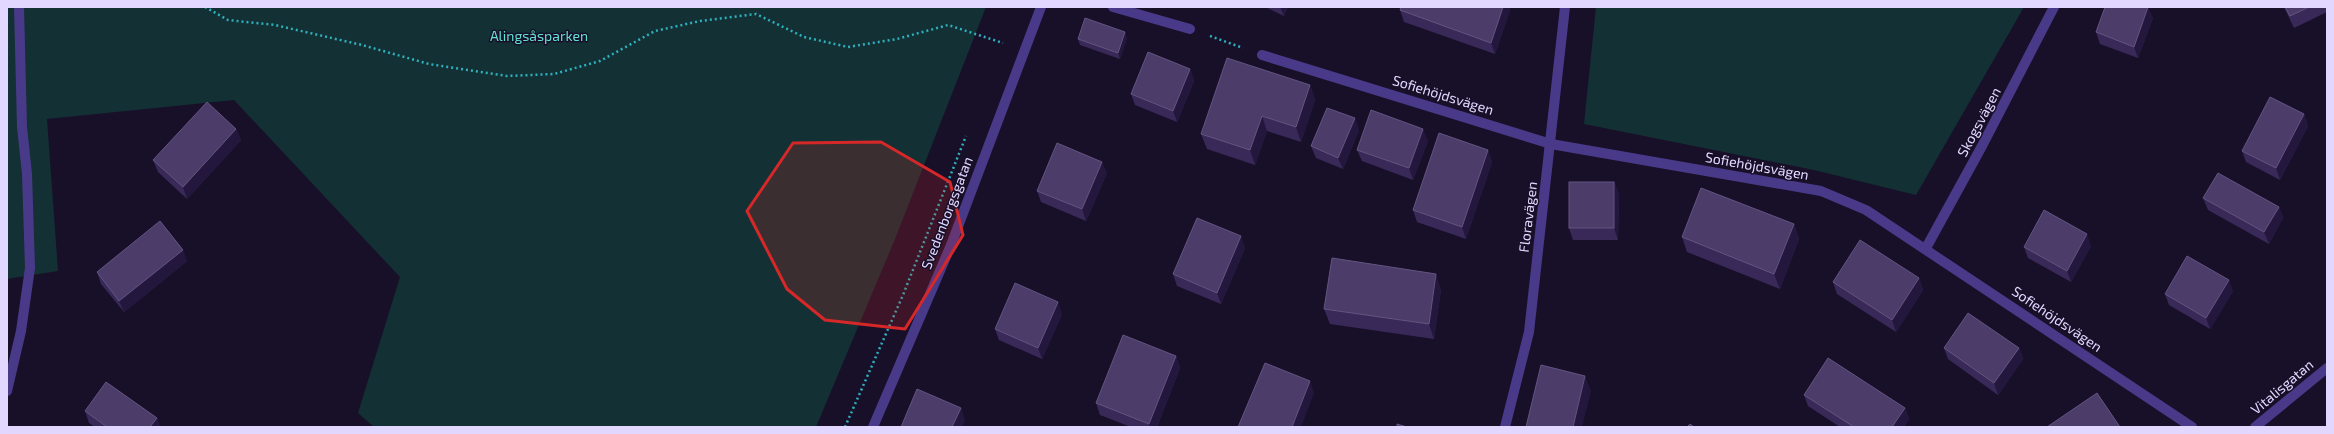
<svg xmlns="http://www.w3.org/2000/svg" width="2334" height="434" font-family="'Exo 2',sans-serif">
<rect width="100%" height="100%" fill="#181029"/>
<g fill="#133034">
<polygon points="7,7 986,7 895,239 816,427 374,427 358,413 400,277 234,100 47,119 58,271 7,279"/>
<polygon points="1596,7 2024,7 1916,195 1814,170 1584,124"/>
</g>
<g fill="none" stroke-linecap="round" stroke-linejoin="round">
<g stroke="#2eb1bd" stroke-width="2.5" stroke-dasharray="2 3" stroke-linecap="butt">
<polyline points="205,7 228,20 275,25 362,45 429,64 507,76 554,74 600,61 655,31 700,21 756,14 804,37 848,47 897,39 948,25 1003,43"/>
<polyline points="1210,36 1243,48"/>
<polyline points="845,427 903,295 966,136"/>
</g>
<g stroke="#493a89" stroke-width="10">
<polyline points="1113,7 1190,29"/>
<polyline points="1262,55 1551,144 1821,191 1866,210 2192,427"/>
<polyline points="1926,248 1982,146 2054,7"/>
<polyline points="7,391 21,331 30,268 27,174 22,127 19,7"/>
<polyline points="873,427 951,245 1041,7"/>
<polyline points="1505,427 1529,332 1565,7"/>
<polyline points="2255,427 2327,368"/>
</g>
</g>
<g fill="#392958">
<polygon points="1265,7 1288,7 1284,16"/>
<polygon points="1401,7 1509,7 1510,10 1495,54 1404,22 1400,10"/>
<polygon points="2284,7 2327,7 2327,12 2294,28"/>
<polygon points="2153,18 2138,58 2100,44 2096,32"/>
<polygon points="1127,38 1120,59 1080,45 1078,39"/>
<polygon points="1190,69 1194,81 1177,122 1135,105 1131,94"/>
<polygon points="1310,85 1315,100 1301,142 1267,131 1255,165 1207,149 1201,134"/>
<polygon points="2304,114 2308,126 2280,180 2246,162 2242,151"/>
<polygon points="236,129 241,140 187,199 158,172 153,160"/>
<polygon points="1359,130 1343,169 1316,158 1311,146"/>
<polygon points="1428,141 1413,180 1362,161 1357,150"/>
<polygon points="1488,150 1492,162 1466,239 1417,222 1413,210"/>
<polygon points="1107,173 1086,221 1041,202 1037,191"/>
<polygon points="1614,182 1619,194 1618,240 1573,240 1569,228"/>
<polygon points="2203,198 2279,207 2283,218 2269,244 2208,210"/>
<polygon points="1794,224 1799,239 1780,289 1687,252 1682,237"/>
<polygon points="2091,246 2071,282 2028,258 2024,247"/>
<polygon points="1245,248 1221,304 1177,286 1173,274"/>
<polygon points="187,261 124,312 101,284 97,272"/>
<polygon points="1919,278 1923,290 1896,332 1837,294 1833,282"/>
<polygon points="1441,289 1434,339 1330,324 1324,309"/>
<polygon points="2233,291 2210,329 2169,305 2165,294"/>
<polygon points="1062,314 1042,359 999,340 995,329"/>
<polygon points="1944,348 2019,348 2023,359 1998,395 1948,359"/>
<polygon points="1176,356 1180,368 1157,427 1131,427 1100,415 1096,403"/>
<polygon points="1804,395 1905,408 1909,419 1904,427 1840,427 1808,406"/>
<polygon points="85,411 157,418 160,427 95,427 89,423"/>
</g>
<g fill="#24173d">
<polygon points="1280,7 1288,7 1284,16"/>
<polygon points="1503,7 1509,7 1510,10 1495,54 1491,43"/>
<polygon points="2148,7 2153,18 2138,58 2134,47"/>
<polygon points="1125,32 1127,38 1120,59 1118,53"/>
<polygon points="1190,69 1194,81 1177,122 1173,111"/>
<polygon points="1310,85 1315,100 1301,142 1296,127"/>
<polygon points="2304,114 2308,126 2280,180 2276,168"/>
<polygon points="1262,116 1267,131 1255,165 1250,150"/>
<polygon points="1355,118 1359,130 1343,169 1338,158"/>
<polygon points="236,129 241,140 187,199 183,187"/>
<polygon points="1423,129 1428,141 1413,180 1409,168"/>
<polygon points="1488,150 1492,162 1466,239 1462,227"/>
<polygon points="1102,162 1107,173 1086,221 1082,209"/>
<polygon points="1614,182 1619,194 1618,240 1614,228"/>
<polygon points="2279,207 2283,218 2269,244 2264,232"/>
<polygon points="1794,224 1799,239 1780,289 1774,274"/>
<polygon points="2087,234 2091,246 2071,282 2067,271"/>
<polygon points="1241,236 1245,248 1221,304 1217,293"/>
<polygon points="183,250 187,261 124,312 119,301"/>
<polygon points="1436,274 1441,289 1434,339 1429,324"/>
<polygon points="1919,278 1923,290 1896,332 1892,320"/>
<polygon points="2229,280 2233,291 2210,329 2206,318"/>
<polygon points="1058,302 1062,314 1042,359 1038,348"/>
<polygon points="2019,348 2023,359 1998,395 1994,383"/>
<polygon points="1176,356 1180,368 1157,427 1150,427 1149,424"/>
<polygon points="1585,376 1591,391 1582,427 1573,427"/>
<polygon points="1310,381 1314,393 1301,427 1292,427"/>
<polygon points="961,408 965,420 962,427 952,427"/>
<polygon points="1905,408 1909,419 1904,427 1892,427"/>
<polygon points="157,418 160,427 150,427"/>
</g>
<g fill="#4b3c6a" stroke="#635481">
<polygon points="1401,7 1503,7 1491,43 1400,10"/>
<polygon points="2105,7 2148,7 2134,47 2096,32"/>
<polygon points="2285,7 2309,7 2290,16"/>
<polygon points="1085,18 1125,32 1118,53 1078,39"/>
<polygon points="1148,52 1190,69 1173,111 1131,94"/>
<polygon points="1227,58 1310,85 1296,127 1262,116 1250,150 1201,134"/>
<polygon points="2270,97 2304,114 2276,168 2242,151"/>
<polygon points="207,102 236,129 183,187 153,160"/>
<polygon points="1327,108 1355,118 1338,158 1311,146"/>
<polygon points="1371,110 1423,129 1409,168 1357,150"/>
<polygon points="1439,133 1488,150 1462,227 1413,210"/>
<polygon points="1057,143 1102,162 1082,209 1037,191"/>
<polygon points="2218,173 2279,207 2264,232 2203,198"/>
<rect x="1569" y="182" width="45" height="46"/>
<polygon points="1701,188 1794,224 1774,274 1682,237"/>
<polygon points="2044,210 2087,234 2067,271 2024,247"/>
<polygon points="1197,218 1241,236 1217,293 1173,274"/>
<polygon points="160,221 183,250 119,301 97,272"/>
<polygon points="1860,240 1919,278 1892,320 1833,282"/>
<polygon points="2187,256 2229,280 2206,318 2165,294"/>
<polygon points="1332,258 1436,274 1429,324 1324,309"/>
<polygon points="1015,283 1058,302 1038,348 995,329"/>
<polygon points="1968,313 2019,348 1994,383 1944,348"/>
<polygon points="1123,335 1176,356 1149,424 1096,403"/>
<polygon points="1828,358 1905,408 1892,427 1854,427 1804,395"/>
<polygon points="1265,363 1310,381 1292,427 1238,427"/>
<polygon points="1541,365 1585,376 1573,427 1526,427"/>
<polygon points="106,382 157,418 150,427 107,427 85,411"/>
<polygon points="917,389 961,408 952,427 901,427"/>
<polygon points="2097,393 2120,427 2047,427"/>
<polygon points="1397,424 1407,427 1397,427"/>
<polygon points="1690,424 1694,427 1687,427"/>
</g>
<path fill="#d62828" fill-opacity="0.2" stroke="#d62828" stroke-width="3" stroke-linejoin="round" d="M881,142L950,182L963,235L905,329L825,320L787,289L747,211L793,143Z"/>
<g text-anchor="middle" stroke-width="3" stroke-linejoin="round" paint-order="stroke">
<g font-size="14" fill="#61e2d4" stroke="#181029">
<text x="539" y="41">Alingsåsparken</text>
</g>
<g font-size="14" fill="#e2d8ff" stroke="#181029">
<text transform="translate(1443 95) rotate(17)" y="5">Sofiehöjdsvägen</text>
<text transform="translate(1979 122) rotate(-62)" y="5">Skogsvägen</text>
<text transform="translate(1757 166) rotate(10)" y="5">Sofiehöjdsvägen</text>
<text transform="translate(947 213) rotate(-69)" y="5">Svedenborgsgatan</text>
<text transform="translate(1528 217) rotate(-83)" y="5">Floravägen</text>
<text transform="translate(2057 319) rotate(34)" y="5">Sofiehöjdsvägen</text>
<text transform="translate(2282 387) rotate(-40)" y="5">Vitalisgatan</text>
</g>
</g>
<rect width="2334" height="434" fill="none" stroke="#e2d8ff" stroke-width="16"/>
</svg>
